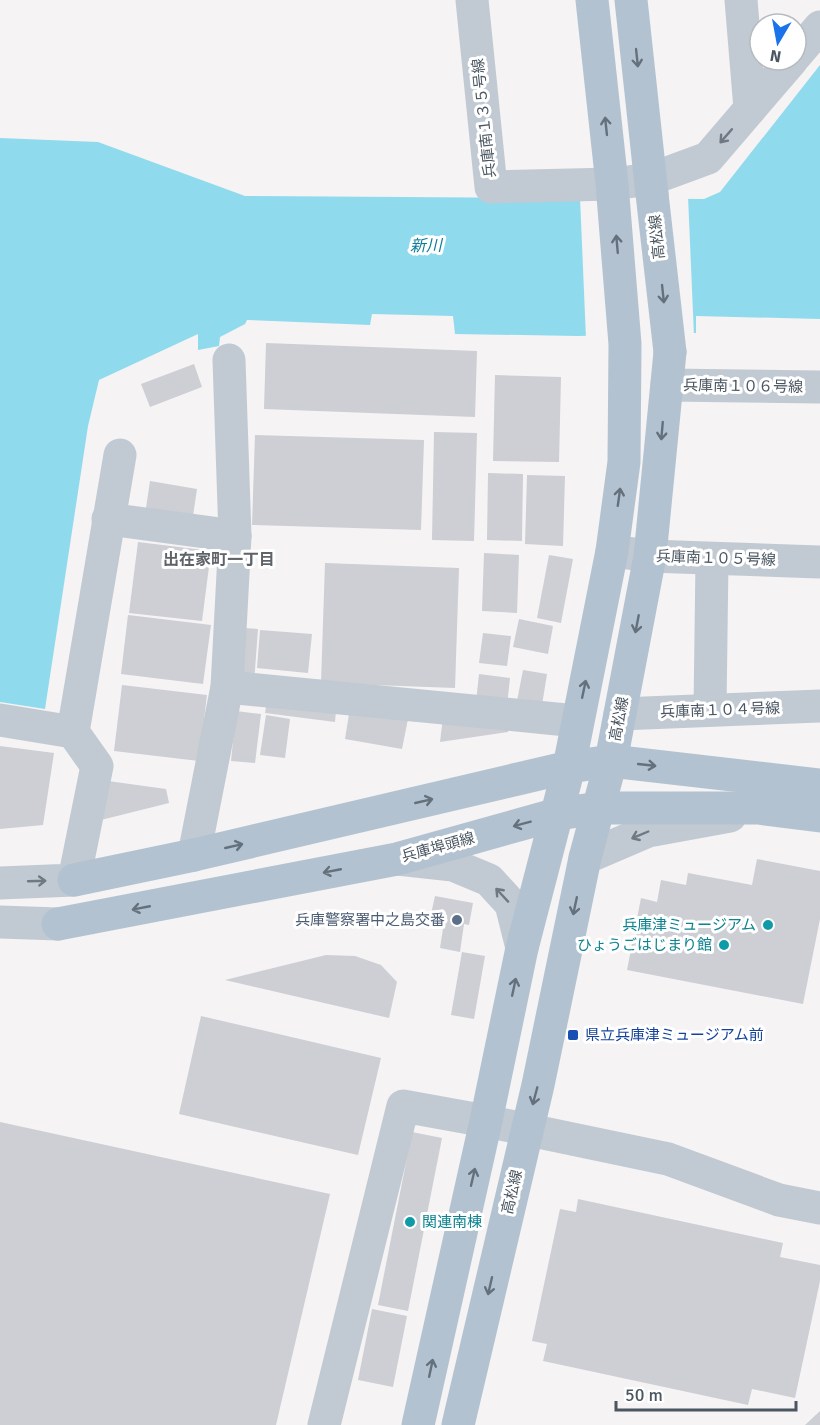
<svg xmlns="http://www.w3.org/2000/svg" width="820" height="1425" font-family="Signika,'Noto Sans JP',sans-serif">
<rect width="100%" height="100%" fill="#f5f3f3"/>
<polygon fill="#90daee" points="820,65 820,319 696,316 696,333 578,336 455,334 453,316 372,314 370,325 247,320 245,324 220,337 219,346 198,350 198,334 99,380 88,426 45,709 0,702 0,138 98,142 245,196 704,199 720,192"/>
<polygon fill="#f5f3f3" points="609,196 688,196 694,336 586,339 580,197"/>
<g fill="#cdcfd5">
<polygon points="266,343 477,351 475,417 264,409"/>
<polygon points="194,364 202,387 150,407 141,384"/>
<polygon points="495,375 561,377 559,462 493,461"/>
<polygon points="434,432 477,433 474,541 432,540"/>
<polygon points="255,435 424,440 421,530 252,525"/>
<polygon points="488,473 523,474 522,541 487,540"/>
<polygon points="527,475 565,476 563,546 525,544"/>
<polygon points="150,481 197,489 193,516 146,508"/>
<polygon points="138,542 211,551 202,621 129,613"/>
<polygon points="484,553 519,555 517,613 482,611"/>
<polygon points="549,555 573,559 561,623 537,618"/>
<polygon points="325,563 459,568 455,688 321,683"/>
<polygon points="128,615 211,625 203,684 121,674"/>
<polygon points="519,619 553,626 548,654 513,647"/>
<polygon points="243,628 258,629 254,683 237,681"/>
<polygon points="260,630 312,634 308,673 257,668"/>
<polygon points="483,633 511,636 507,666 479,663"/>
<polygon points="523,670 547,674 542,705 517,701"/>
<polygon points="479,674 510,678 507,706 476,702"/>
<polygon points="122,685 207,695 199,761 114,751"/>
<polygon points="267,701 336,710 335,722 265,713"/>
<polygon points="350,708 408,719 402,749 345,739"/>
<polygon points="236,711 261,714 255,763 231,761"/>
<polygon points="266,715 290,719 285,758 260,755"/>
<polygon points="443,717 509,722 508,732 440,742"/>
<polygon points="0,746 54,753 43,825 0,829"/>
<polygon points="108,781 166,789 169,803 101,820"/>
<polygon points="757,859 820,871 820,919 803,1004 627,970 641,898 657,902 661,880 686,885 688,873 752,885"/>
<polygon points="435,896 473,903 469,925 464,924 460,952 440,948 445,916 431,914"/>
<polygon points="462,952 485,956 474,1019 451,1015"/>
<polygon points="326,955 355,956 381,965 397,982 389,1018 225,980"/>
<polygon points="201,1016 381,1058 358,1155 179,1114"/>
<polygon points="0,1122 330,1194 276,1425 0,1425"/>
<polygon points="412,1132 442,1138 408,1311 378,1305"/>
<polygon points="578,1199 783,1243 780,1257 820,1265 820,1281 795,1398 752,1389 748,1405 543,1361 547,1344 532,1341 560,1209 576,1212"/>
<polygon points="372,1309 407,1316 393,1387 358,1380"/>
<polygon points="820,1411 820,1425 805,1425"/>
</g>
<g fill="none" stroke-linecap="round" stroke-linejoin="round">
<g stroke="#c1cad2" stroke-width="33">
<polyline points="472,0 491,187 612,184 651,179 708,158 792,60"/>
<polyline points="741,0 750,109"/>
<polyline points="796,55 820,27"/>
<polyline points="667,385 820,387"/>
<polyline points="108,519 235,536"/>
<polyline points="612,551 650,556 820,562"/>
<polyline points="227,687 577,721"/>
<polyline points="710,710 712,559"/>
<polyline points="620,714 820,706"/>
<polyline points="0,720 73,732"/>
<polyline points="194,855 227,687 235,536 229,360"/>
<polyline points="585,858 648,831 730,816"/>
<polyline points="398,859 453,865 489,880 511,904 522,948"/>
<polyline points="0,883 74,880 97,766 73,732 120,455"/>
<polyline points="0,922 58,924"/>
<polyline points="324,1425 403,1106 486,1121 668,1159 779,1200 820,1208"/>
</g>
<g stroke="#b3c2d1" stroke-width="33">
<polyline points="631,0 652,194"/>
<polyline points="74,880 194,855 569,767 611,761 820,785"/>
<polyline points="58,924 397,859 558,814 599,808 758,808 820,816"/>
<polyline points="418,1425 486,1121 522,948 569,767 612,551 624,462 625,344 612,184 592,0"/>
<polyline points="458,1425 538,1085 585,858 611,761 650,556 670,352"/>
</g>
<polyline stroke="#b3c2d1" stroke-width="33" points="652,194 670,352"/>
</g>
<defs><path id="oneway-shaft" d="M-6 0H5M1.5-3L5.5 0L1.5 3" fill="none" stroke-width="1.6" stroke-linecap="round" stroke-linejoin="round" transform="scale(1.5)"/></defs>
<g stroke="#64717d">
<use href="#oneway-shaft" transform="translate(637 58) rotate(84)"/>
<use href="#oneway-shaft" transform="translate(606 126) rotate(-96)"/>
<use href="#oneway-shaft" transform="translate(617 244) rotate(-95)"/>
<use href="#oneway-shaft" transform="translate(663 294) rotate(84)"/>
<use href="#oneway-shaft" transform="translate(662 431) rotate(95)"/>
<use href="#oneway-shaft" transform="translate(619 497) rotate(-82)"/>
<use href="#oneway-shaft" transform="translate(637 624) rotate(101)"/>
<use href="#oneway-shaft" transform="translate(584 689) rotate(-78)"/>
<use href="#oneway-shaft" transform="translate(647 765) rotate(6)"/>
<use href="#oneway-shaft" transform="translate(424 801) rotate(-13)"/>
<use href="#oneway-shaft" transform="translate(522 824) rotate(165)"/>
<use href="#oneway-shaft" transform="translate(234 846) rotate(-13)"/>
<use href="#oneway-shaft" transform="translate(332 871) rotate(169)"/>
<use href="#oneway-shaft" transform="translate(575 906) rotate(102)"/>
<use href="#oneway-shaft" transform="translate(141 908) rotate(169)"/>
<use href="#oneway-shaft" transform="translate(514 987) rotate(-78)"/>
<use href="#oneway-shaft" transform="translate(535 1096) rotate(105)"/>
<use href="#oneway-shaft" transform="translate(473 1177) rotate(-77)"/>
<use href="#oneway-shaft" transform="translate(490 1286) rotate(103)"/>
<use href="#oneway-shaft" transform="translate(431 1368) rotate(-78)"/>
</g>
<g stroke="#6e7983">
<use href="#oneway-shaft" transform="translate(726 136) rotate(131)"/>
<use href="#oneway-shaft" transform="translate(640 835) rotate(157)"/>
<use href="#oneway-shaft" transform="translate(37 881) rotate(-2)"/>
<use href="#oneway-shaft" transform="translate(502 895) rotate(-133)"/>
</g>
<circle fill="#5c6f8a" stroke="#fff" stroke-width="2" cx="457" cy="920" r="6"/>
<g fill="#0f9aa8" stroke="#fff" stroke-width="2">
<circle cx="768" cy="925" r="6"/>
<circle cx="724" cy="945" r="6"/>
<circle cx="410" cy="1222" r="6"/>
</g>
<rect fill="#1a4fb4" stroke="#fff" stroke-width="2" x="567" y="1029" width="12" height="12" rx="3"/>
<g text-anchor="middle" stroke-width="6" stroke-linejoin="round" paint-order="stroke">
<g font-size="15" fill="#4a5661" stroke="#fff">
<text transform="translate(484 118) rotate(-96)" y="5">兵庫南１３５号線</text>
<text transform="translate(657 237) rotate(-96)" y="5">高松線</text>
<text transform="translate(743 386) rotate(1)" y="5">兵庫南１０６号線</text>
<text transform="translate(716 558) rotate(2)" y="5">兵庫南１０５号線</text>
<text transform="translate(720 710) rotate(-2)" y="5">兵庫南１０４号線</text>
<text transform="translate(619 719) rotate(-79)" y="5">高松線</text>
<text transform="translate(438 847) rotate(-15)" y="5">兵庫埠頭線</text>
<text transform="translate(512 1192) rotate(-77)" y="5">高松線</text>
</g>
<g font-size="15" fill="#4e5e75" stroke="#fff" text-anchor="end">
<text x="445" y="925">兵庫警察署中之島交番</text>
</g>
<g font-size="15" fill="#0d838f" stroke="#fff" text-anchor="end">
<text x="756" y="930">兵庫津ミュージアム</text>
<text x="712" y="950">ひょうごはじまり館</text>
<text x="422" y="1227" text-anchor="start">関連南棟</text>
</g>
<g font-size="15" fill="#164399" stroke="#fff" text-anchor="start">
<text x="585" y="1040">県立兵庫津ミュージアム前</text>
</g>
<g font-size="16" font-style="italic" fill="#0c7c9b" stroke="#fff">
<text transform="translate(426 245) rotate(-1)" y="6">新川</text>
</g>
<g font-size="16" font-weight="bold" fill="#5f6368" stroke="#fff">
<text x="219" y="565">出在家町一丁目</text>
</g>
</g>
<g transform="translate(778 42) rotate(190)"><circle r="28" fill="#ffffff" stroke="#b7bbc0" stroke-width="1.5"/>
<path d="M0-4.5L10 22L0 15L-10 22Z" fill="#1a73e8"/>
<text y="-9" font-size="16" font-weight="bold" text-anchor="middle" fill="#4a5661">N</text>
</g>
<path d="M616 1401v9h180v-9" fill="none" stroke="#4a5661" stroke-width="3"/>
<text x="625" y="1401" font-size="18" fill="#4a5661" stroke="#ffffff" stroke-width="4.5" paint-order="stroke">50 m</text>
</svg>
